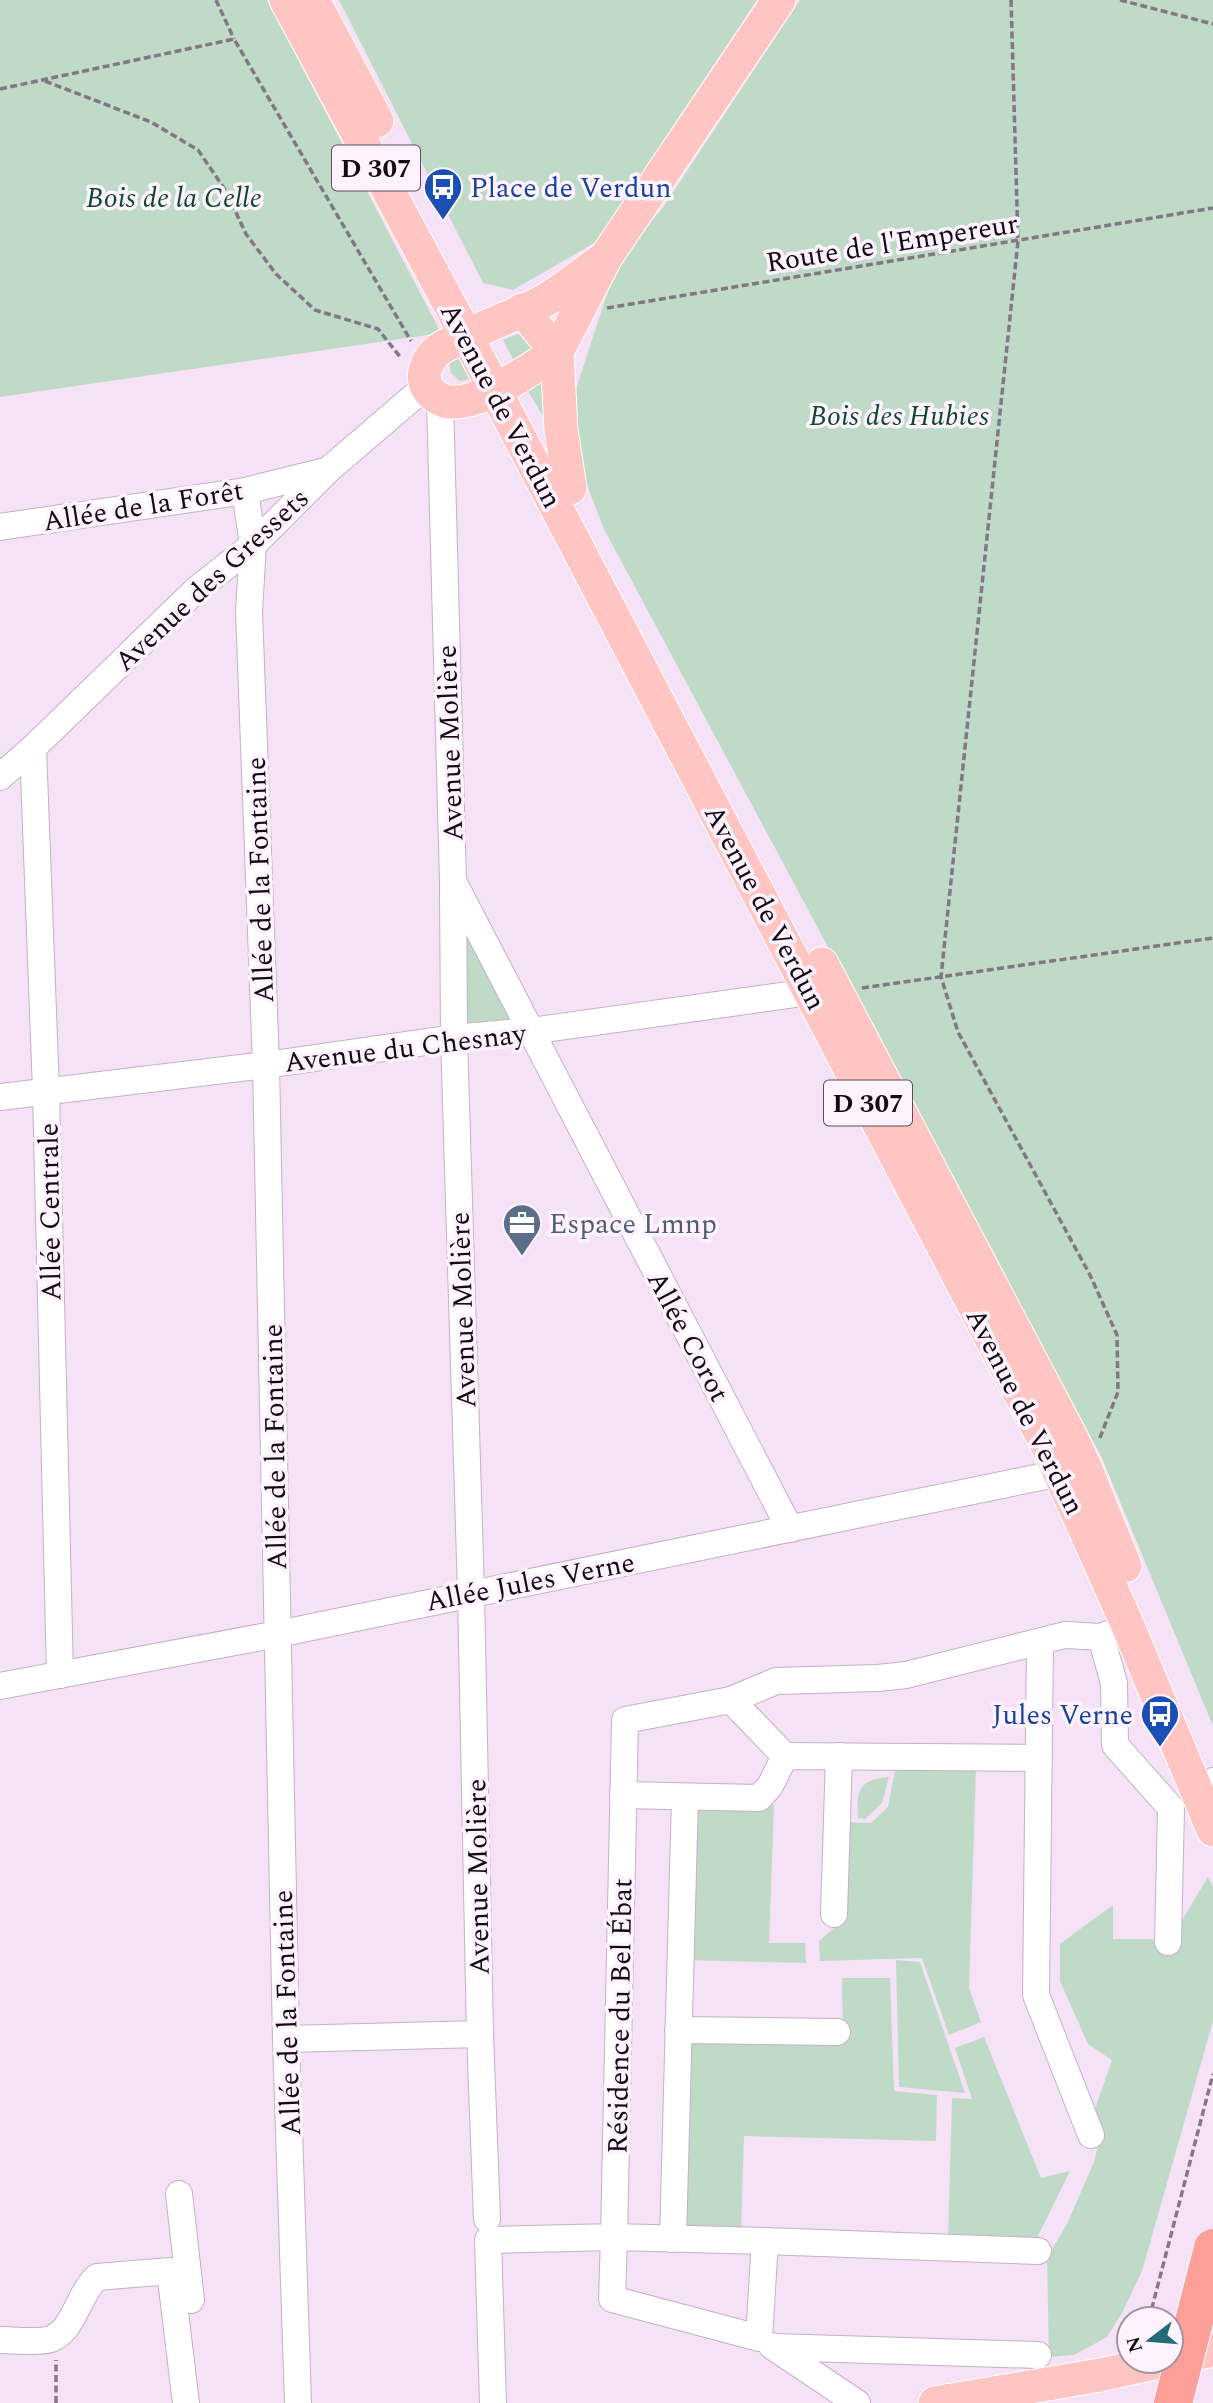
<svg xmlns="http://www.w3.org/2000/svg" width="1213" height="2403" font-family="Spectral,serif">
<rect width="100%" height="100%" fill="#f6e2f7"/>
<g fill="#bfdac6">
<polygon points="0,0 267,0 441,333 0,397"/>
<polygon points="339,0 757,0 596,242 513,290 483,283"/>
<polygon points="800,0 1213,0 1213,1726 1102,1458 604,529 564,426 617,263 664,206"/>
<polygon points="527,330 543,350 516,365 503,340"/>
<polygon points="457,352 471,379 460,381 451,373 449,362"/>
<polygon points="553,368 550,428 524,384"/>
<polygon points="471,929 507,1005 509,1019 467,1023 464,936"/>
<polygon points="896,1765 976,1767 969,1988 981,2022 949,2035 922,1958 820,1961 819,1941 842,1921 843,1822 871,1823 888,1807"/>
<path d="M889,1777L882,1803L865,1819L858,1818C856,1790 859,1780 889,1777Z"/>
<polygon points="692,1804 774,1805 769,1943 805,1943 806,1963 686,1960"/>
<polygon points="1208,1877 1213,1887 1213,2021 1142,2271 1122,2313 1107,2337 1074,2355 1049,2357 1047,2258 1067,2224 1094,2162 1100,2139 1092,2118 1112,2060 1088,2044 1060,1981 1060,1944 1113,1905 1113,1939 1152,1939 1162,1948 1175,1932"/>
<polygon points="896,1960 920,1962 965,2093 899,2087"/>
<polygon points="842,1978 890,1978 894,2091 937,2095 936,2141 744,2136 741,2228 682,2225 685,2037 843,2037"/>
<polygon points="984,2037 1041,2178 1070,2171 1035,2242 948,2240 952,2098 972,2099 955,2048"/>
</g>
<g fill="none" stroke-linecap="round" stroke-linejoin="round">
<g stroke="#c4b1c5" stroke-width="28">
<g id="minor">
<polyline points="440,400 453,882 454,1038 471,1593 480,2034 487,2219"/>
<polyline points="245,491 253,545 249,611 266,1065 286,2039 298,2403"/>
<polyline points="0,527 245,491 325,471"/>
<polyline points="33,748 46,1091 60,1675"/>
<polyline points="0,777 33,748 196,590 253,545 327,471 426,386"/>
<polyline points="456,887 790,1529"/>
<polyline points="0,1097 266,1065 454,1038 531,1031 810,992"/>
<polyline points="1101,1637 1114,1683 1115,1745 1171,1808 1168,1942"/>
<polyline points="1040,1642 1036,1995 1091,2135"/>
<polyline points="0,1686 278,1634 1060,1473"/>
<polyline points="731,1700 785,1756"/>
<polyline points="1212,1782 1213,1781"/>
<polyline points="623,1795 759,1798 770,1786 785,1756 1039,1758"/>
<polyline points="834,1914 839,1756"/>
<polyline points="678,2030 837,2032"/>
<polyline points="286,2039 480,2034"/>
<polyline points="179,2194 191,2300"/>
<polyline points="673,2239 685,1797"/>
<polyline points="765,2241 1038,2251"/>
<path d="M0,2340C13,2340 39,2343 51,2339C75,2329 78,2294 97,2277L170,2271L186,2403"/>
<polyline points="772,2346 857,2403"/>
<polyline points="774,2347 1038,2355"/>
<polyline points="493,2403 488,2240 614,2237 765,2241 759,2338 612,2299 614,2237 625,1720 731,1700 776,1681 878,1678 906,1675 1065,1635 1101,1637 1128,1626"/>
</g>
</g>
<g stroke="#fff" stroke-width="35">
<g id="major">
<polyline points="286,0 466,335 1048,1447 1128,1626 1213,1830"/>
<polyline points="313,0 377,121"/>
<polyline points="522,310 557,352 561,430 570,488"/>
<polyline points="557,352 606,257 779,0"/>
<path d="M557,352C529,369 452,430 427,387C421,376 426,362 435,353C441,347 450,343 458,340C484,326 513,316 540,303C562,291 582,274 602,260"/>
<polyline points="822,964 1070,1435 1085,1467 1125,1566"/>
<polyline points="1171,2359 1213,2350"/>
<polyline points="935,2403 1100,2375 1164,2361"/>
</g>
</g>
<g stroke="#847785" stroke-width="3.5" stroke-dasharray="7 3.5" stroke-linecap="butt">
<polyline points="216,0 234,39"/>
<polyline points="1011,0 1018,241 941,977 958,1032 1090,1275 1117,1335 1118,1392 1099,1440"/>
<polyline points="1120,0 1213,24"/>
<polyline points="45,81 151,122 198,150 226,191 246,234 276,274 315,310 378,329 401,358"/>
<polyline points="0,89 234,39 411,341"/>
<polyline points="607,308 1213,208"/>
<polyline points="862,988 1213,938"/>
<polyline points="1149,2319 1213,2074"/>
<polyline points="56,2403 56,2360"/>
</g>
<use href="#minor" stroke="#fff" stroke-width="26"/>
<use href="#major" stroke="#fec5c2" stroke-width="33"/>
<g stroke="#fff" stroke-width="40" stroke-linecap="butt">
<polyline id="highway-bridge" points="1173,2403 1213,2248"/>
</g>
<use href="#highway-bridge" stroke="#fd9f99" stroke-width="38"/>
</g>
<defs>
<g id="bus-pin" transform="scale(2.0125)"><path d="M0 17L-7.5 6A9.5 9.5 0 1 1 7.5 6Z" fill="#1a4fb4" stroke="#fef2ff"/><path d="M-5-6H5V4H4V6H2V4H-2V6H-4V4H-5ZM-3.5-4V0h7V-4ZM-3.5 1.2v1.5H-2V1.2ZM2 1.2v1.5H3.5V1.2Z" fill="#fff"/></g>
<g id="office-pin" transform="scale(2.0125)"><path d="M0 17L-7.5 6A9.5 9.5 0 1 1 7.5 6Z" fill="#5c6f8a" stroke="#fef2ff"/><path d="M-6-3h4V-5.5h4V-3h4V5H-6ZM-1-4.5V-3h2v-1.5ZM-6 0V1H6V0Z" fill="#fff"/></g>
</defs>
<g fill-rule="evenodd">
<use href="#bus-pin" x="443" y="187"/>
<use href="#office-pin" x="522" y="1223"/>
<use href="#bus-pin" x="1160" y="1714"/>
</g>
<g text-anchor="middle" stroke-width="7" stroke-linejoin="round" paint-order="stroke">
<g fill="#fef2ff" stroke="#595059" stroke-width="2">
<rect x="332" y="145.5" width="88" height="45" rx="5"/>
<rect x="824" y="1080.5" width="88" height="45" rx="5"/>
</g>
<g font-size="26" font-weight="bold" fill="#120b12">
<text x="376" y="177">D 307</text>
<text x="868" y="1112">D 307</text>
</g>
<g font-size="28" fill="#164399" stroke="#fef2ff" text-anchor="start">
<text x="470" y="197">Place de Verdun</text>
<text x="1133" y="1724" text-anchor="end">Jules Verne</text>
</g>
<g font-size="28" font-style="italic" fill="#0d4927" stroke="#fef2ff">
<text x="174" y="207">Bois de la Celle</text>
<text x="899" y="425">Bois des Hubies</text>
</g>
<g font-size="28" fill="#120b12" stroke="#fef2ff">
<text transform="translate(892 242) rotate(-9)" y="10">Route de l'Empereur</text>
<text transform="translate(502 405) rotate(62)" y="10">Avenue de Verdun</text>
<text transform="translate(143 505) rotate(-9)" y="10">Allée de la Forêt</text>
<text transform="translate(211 579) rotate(-43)" y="10">Avenue des Gressets</text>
<text transform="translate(449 743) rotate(-92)" y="10">Avenue Molière</text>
<text transform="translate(259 880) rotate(-92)" y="10">Allée de la Fontaine</text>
<text transform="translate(766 907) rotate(62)" y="10">Avenue de Verdun</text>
<text transform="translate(405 1047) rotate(-7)" y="10">Avenue du Chesnay</text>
<text transform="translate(49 1212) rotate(-91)" y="10">Allée Centrale</text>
<text transform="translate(462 1310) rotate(-92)" y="10">Avenue Molière</text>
<text transform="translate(689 1336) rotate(62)" y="10">Allée Corot</text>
<text transform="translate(1026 1411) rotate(63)" y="10">Avenue de Verdun</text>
<text transform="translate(274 1447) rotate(-91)" y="10">Allée de la Fontaine</text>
<text transform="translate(530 1581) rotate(-11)" y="10">Allée Jules Verne</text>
<text transform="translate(477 1877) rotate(-91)" y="10">Avenue Molière</text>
<text transform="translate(286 2013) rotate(-92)" y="10">Allée de la Fontaine</text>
<text transform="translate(619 2016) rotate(-89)" y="10">Résidence du Bel Ébat</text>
</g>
<g font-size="28" fill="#4e5e75" stroke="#fef2ff" text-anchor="start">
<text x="549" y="1233">Espace Lmnp</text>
</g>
</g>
<g transform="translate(1150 2340) rotate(254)"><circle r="33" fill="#fef2ff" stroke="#a096a0" stroke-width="2"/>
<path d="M0-5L12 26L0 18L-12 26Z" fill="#236b78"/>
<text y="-10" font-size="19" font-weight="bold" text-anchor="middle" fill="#120b12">N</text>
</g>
</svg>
